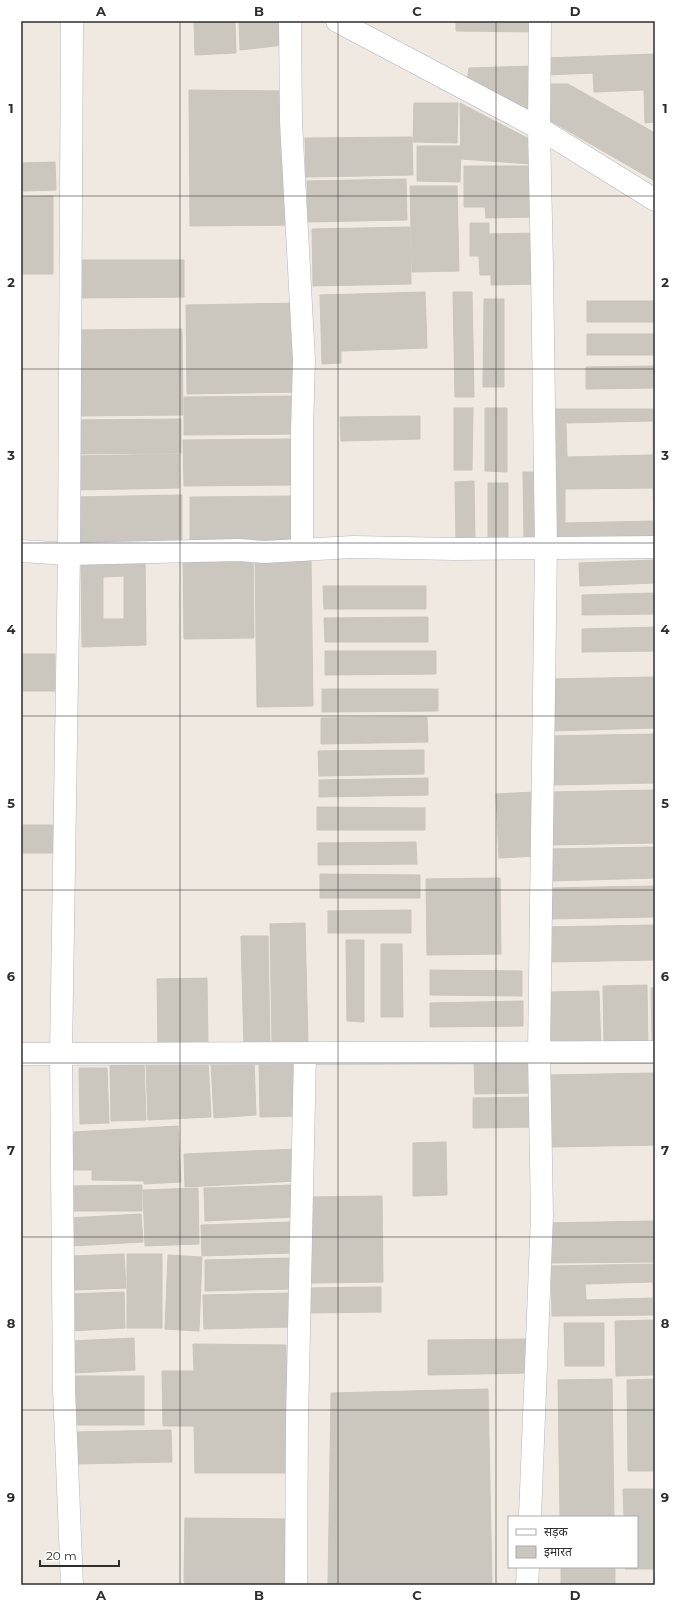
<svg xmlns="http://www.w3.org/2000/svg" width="676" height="1606" font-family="Montserrat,'Noto Sans Devanagari',sans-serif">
<rect width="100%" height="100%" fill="#efe9e1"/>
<g fill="#cbc7bf" stroke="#cbc5ba" fill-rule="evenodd">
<polygon points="194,21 235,21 236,53 195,55"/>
<polygon points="239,21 283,21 284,45 240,50"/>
<polygon points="456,21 536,21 536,32 456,31"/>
<polygon points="655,54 655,122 645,123 644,90 594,92 593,73 546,75 546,58"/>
<polygon points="532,66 534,116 467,82 469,68"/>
<polygon points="549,84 568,84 655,133 655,181 549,120"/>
<polygon points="189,90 287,91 293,225 190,226"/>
<polygon points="414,103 458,103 457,143 413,142"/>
<polygon points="460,103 531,140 531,164 461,159"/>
<polygon points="412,137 413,175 306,177 305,138"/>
<polygon points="417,146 461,146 460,182 417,181"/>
<polygon points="55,162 56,190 21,191 21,163"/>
<polygon points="464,166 531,166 531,217 486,218 485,207 464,207"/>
<polygon points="406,179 407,220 308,222 307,181"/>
<polygon points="410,186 457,186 459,271 412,272"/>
<polygon points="53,196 53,274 21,274 21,197"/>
<polygon points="470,223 489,223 489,234 539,233 539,284 491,285 491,275 480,275 479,256 470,256"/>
<polygon points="410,227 411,284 313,286 312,229"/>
<polygon points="76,260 184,260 184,297 76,298"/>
<polygon points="425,292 427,348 341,351 341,363 322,364 320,295"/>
<polygon points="453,292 472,292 474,397 455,397"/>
<polygon points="484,299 504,299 504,387 483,387"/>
<rect x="587" y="301" width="68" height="21"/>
<polygon points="300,303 301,392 187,394 186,305"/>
<polygon points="182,329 183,415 74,416 73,330"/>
<rect x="587" y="334" width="68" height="21"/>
<polygon points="655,366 655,388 586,389 586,367"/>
<polygon points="296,396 297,434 184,435 184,397"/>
<polygon points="454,408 473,408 472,470 454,470"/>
<polygon points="485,408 507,408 507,472 485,471"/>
<path d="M551,409H655V538H551ZM653,421V455L567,457L566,423ZM653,488L654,521L565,523V489Z"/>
<polygon points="420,416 420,439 341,441 340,417"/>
<polygon points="181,419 181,453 76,454 76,420"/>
<polygon points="291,439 292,485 184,486 183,440"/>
<polygon points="179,454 179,488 74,490 74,456"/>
<polygon points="523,472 539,472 540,540 524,540"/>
<polygon points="474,481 475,538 456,538 455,482"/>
<rect x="488" y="483" width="20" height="56"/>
<polygon points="182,495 182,548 74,550 73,497"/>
<polygon points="297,496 298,547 190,548 190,497"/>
<polygon points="253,552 254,638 184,639 183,553"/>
<path d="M145,558L146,645L82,647L81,559ZM124,576V619H103V577Z"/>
<polygon points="311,559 313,706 257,707 255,560"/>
<polygon points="655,560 655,583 580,586 579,563"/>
<polygon points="323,586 426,586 426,609 324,609"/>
<polygon points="655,593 655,614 582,615 582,595"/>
<polygon points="428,617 428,642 325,642 324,618"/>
<polygon points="655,627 655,651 582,652 582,629"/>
<polygon points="325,651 436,651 436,674 325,675"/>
<rect x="21" y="654" width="34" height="37"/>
<polygon points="655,677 655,728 550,731 549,679"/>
<polygon points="322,689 438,689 438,711 322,712"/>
<polygon points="427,717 428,742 321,744 321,718"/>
<polygon points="655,734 655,783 550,785 549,736"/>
<polygon points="424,750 424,774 319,776 318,751"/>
<polygon points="428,778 428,795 319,797 319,780"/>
<polygon points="655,790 655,843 550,845 549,792"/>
<polygon points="534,792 538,856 499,858 496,794"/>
<polygon points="317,807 425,808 425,830 317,830"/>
<rect x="21" y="825" width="38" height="28"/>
<polygon points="416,842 417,864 318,865 318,843"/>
<polygon points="655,847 655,878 549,881 548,849"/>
<polygon points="320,874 420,875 420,898 320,898"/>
<polygon points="500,878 501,954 427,955 426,879"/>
<polygon points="655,886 655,917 548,919 548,888"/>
<polygon points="411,910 411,933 328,933 328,911"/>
<polygon points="305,923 308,1042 272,1043 270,924"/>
<polygon points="655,925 655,960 548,962 547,927"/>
<polygon points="241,936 268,936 270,1046 244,1047"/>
<polygon points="346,940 364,940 364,1022 347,1021"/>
<polygon points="381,944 402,944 403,1017 381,1017"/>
<polygon points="430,970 522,971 522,996 430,995"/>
<polygon points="207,978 208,1046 158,1047 157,979"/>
<polygon points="647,985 648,1045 604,1046 603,986"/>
<polygon points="651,988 655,988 655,1044 652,1044"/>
<polygon points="599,991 601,1049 548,1050 547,992"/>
<polygon points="523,1001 523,1026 430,1027 430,1003"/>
<polygon points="304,1060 304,1116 260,1117 259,1061"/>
<polygon points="208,1061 211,1117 148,1120 146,1064"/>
<polygon points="254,1061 256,1115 214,1118 211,1063"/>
<polygon points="144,1062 146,1120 111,1121 110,1063"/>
<polygon points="474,1063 536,1063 536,1093 475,1094"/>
<polygon points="79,1068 107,1068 109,1123 80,1124"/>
<polygon points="655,1073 655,1145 551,1147 549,1075"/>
<polygon points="539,1097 539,1127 473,1128 473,1098"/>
<polygon points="178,1126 181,1182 144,1184 144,1181 92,1180 92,1170 73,1170 74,1132"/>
<polygon points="446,1142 447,1195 413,1196 413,1143"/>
<polygon points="296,1149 297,1181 185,1187 184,1154"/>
<polygon points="142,1185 142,1211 68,1211 68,1186"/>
<polygon points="294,1185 295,1217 205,1221 204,1188"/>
<polygon points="198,1188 199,1244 145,1246 143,1190"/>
<polygon points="382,1196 383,1282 309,1283 308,1197"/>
<polygon points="141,1214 143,1242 72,1246 70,1218"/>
<polygon points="655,1221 655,1262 549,1263 548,1223"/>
<polygon points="291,1222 292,1253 202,1256 201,1225"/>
<polygon points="124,1254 126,1288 75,1290 73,1256"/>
<rect x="127" y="1254" width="35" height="74"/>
<polygon points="168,1255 202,1257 199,1331 165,1329"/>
<polygon points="290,1258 291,1289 205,1291 205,1260"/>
<path d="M655,1264V1315L552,1316L551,1266ZM653,1282V1298L586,1300L585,1284Z"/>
<polygon points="381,1287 381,1312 310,1313 309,1288"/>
<polygon points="124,1292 125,1328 70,1331 68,1294"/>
<polygon points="291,1293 292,1327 204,1329 203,1295"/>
<polygon points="655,1320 655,1375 616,1376 615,1321"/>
<polygon points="564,1323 604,1323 604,1366 565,1366"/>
<polygon points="134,1338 135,1370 72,1373 70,1341"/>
<polygon points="529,1339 530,1373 428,1375 428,1340"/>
<polygon points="193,1344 286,1345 288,1473 195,1473 194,1426 163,1426 162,1371 194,1371"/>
<polygon points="76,1376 144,1376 144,1425 75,1425"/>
<polygon points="612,1379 614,1517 560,1517 558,1380"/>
<polygon points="655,1379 655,1471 628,1471 627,1380"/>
<polygon points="488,1389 492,1585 328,1585 331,1393"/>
<polygon points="171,1430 172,1462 75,1464 74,1432"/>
<polygon points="623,1489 655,1489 655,1569 625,1569 625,1567 637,1567 637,1517 624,1517"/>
<polygon points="185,1518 287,1519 287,1585 186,1585 184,1581"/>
<rect x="561" y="1567" width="54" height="18"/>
</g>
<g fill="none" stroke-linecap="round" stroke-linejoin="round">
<g stroke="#b4b7c1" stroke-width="23">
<g id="minor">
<polyline points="290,21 291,122 304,360 302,430 302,550"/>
<polyline points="337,21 539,128 655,200"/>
<polyline points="21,551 69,554 239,550 264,552 353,547 455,549 655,547"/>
<polyline points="21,1054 655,1052"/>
<polyline points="530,1517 542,1215 539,1053 546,547 542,267 539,128 540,21"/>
<polyline points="72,1585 64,1389 61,1054 69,554 72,21"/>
<polyline points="296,1585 297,1421 305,1054"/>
<polyline points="527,1585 528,1567"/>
</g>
</g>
<use href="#minor" stroke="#fff" stroke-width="22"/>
</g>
<path fill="none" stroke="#2e2e2e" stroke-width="1" stroke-opacity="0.55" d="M180,21V1585M338,21V1585M496,21V1585M21,196H655M21,369H655M21,543H655M21,716H655M21,890H655M21,1063H655M21,1237H655M21,1410H655"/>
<rect width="676" height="1606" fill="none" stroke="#ffffff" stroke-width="44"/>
<rect x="508" y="1516" width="130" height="52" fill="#ffffff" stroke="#ababab"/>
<rect x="516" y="1529" width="20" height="6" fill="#ffffff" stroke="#ababab"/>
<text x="544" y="1536" font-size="12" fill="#2e2e2e">सड़क</text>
<rect x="516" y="1546" width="20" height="12" fill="#cbc7bf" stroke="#ababab"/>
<text x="544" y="1556" font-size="12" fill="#2e2e2e">इमारत</text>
<path d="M40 1560v6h79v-6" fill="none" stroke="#2e2e2e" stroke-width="2"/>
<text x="46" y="1560" font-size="12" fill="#2e2e2e" stroke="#ffffff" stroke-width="3" paint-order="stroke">20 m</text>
<rect x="22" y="22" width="632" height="1562" fill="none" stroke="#2e2e2e" stroke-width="1.5"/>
<g font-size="13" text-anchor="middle" font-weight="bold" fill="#2e2e2e">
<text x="101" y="16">A</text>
<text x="259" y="16">B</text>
<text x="417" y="16">C</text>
<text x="575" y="16">D</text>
<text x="11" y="113">1</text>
<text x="665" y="113">1</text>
<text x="11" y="287">2</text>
<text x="665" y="287">2</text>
<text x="11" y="460">3</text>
<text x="665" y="460">3</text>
<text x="11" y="634">4</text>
<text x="665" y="634">4</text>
<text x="11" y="808">5</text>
<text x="665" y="808">5</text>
<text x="11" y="981">6</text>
<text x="665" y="981">6</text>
<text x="11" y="1155">7</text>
<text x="665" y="1155">7</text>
<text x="11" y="1328">8</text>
<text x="665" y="1328">8</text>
<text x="11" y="1502">9</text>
<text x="665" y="1502">9</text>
<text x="101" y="1600">A</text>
<text x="259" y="1600">B</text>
<text x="417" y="1600">C</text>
<text x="575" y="1600">D</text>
</g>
</svg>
